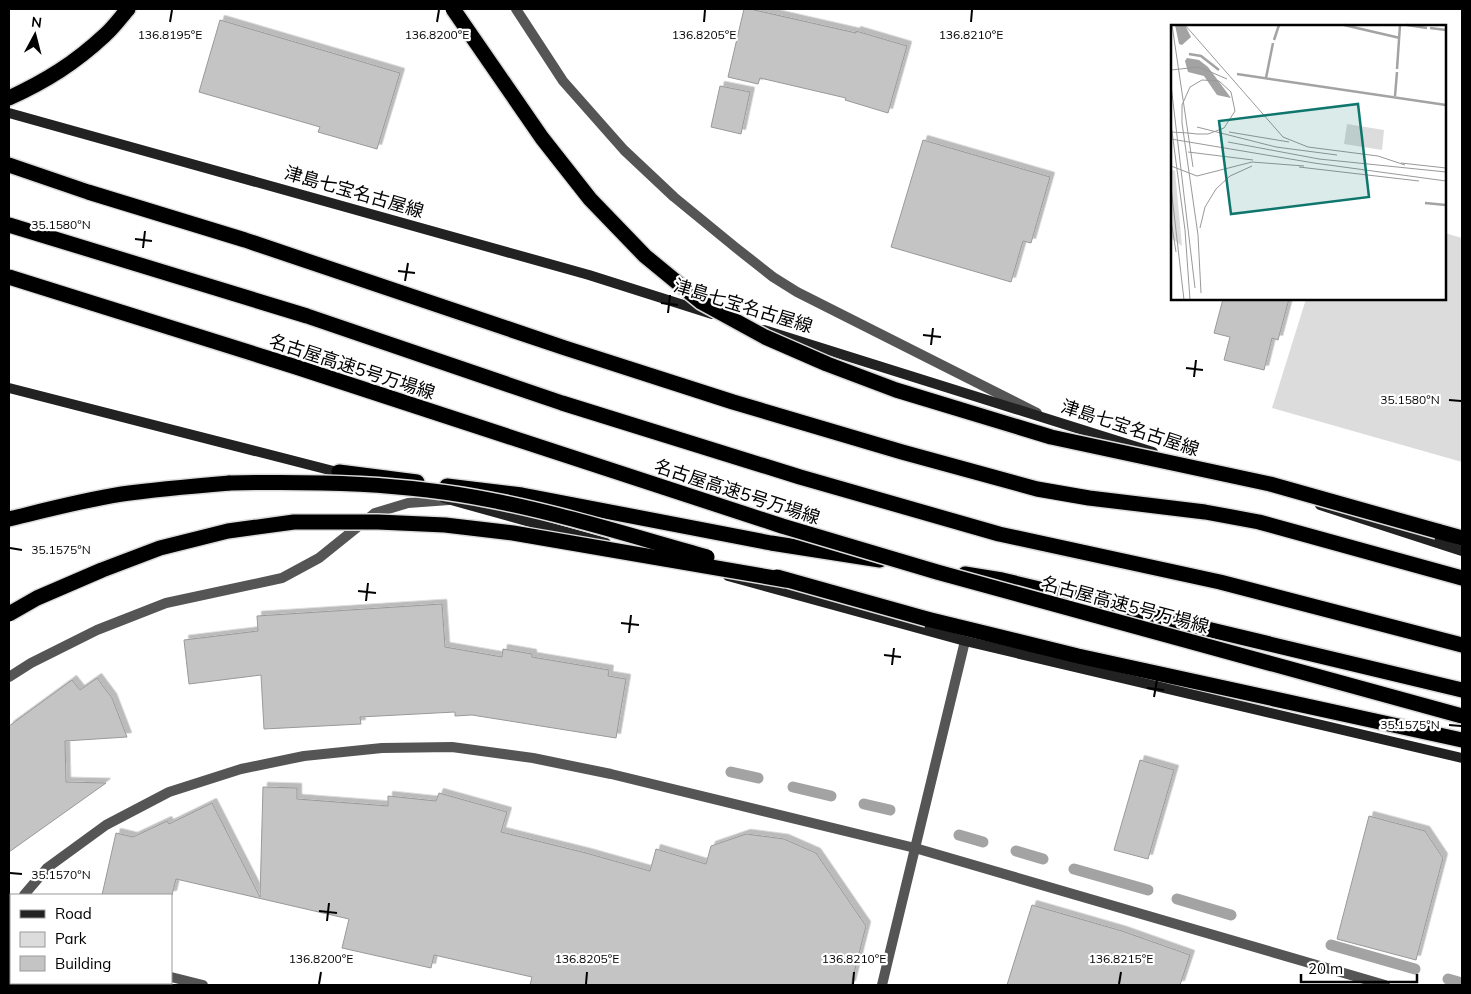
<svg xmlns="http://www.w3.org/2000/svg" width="1471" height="994" font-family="Mulish,'Noto Sans JP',sans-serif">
<defs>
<filter id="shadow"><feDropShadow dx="4.5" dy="-4.5" stdDeviation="0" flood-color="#0004"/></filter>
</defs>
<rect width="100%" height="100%" fill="#fff"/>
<polygon fill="#dcdcdc" points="1445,233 1462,238 1462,462 1272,408 1306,299 1445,299"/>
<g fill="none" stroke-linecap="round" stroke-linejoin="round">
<g stroke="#a3a3a3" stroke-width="11">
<polyline points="731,772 758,778"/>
<polyline points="793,787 831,796"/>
<polyline points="864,804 890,810"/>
<polyline points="959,835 983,842"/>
<polyline points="1016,851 1043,859"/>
<polyline points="1074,869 1148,890"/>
<polyline points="1177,899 1231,915"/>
<polyline points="1331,945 1415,969"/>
<polyline points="1448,979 1462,983"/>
</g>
</g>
<g fill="#c4c4c4" stroke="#999" filter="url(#shadow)">
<polygon points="744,9 750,9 856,33 856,31 907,46 888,113 845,100 846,98 760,78 758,84 728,77"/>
<polygon points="220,20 400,73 377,149 318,132 320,127 199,92"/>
<polygon points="720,86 750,92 741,134 711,127"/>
<polygon points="923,140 1050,177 1031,243 1023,241 1011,282 891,247"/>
<polygon points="1223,299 1289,299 1278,340 1272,338 1264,370 1224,360 1230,337 1214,333"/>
<polygon points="442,604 445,647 502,657 503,649 532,654 532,657 609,670 608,676 626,679 616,738 472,715 455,716 455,712 360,717 361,724 264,729 261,675 189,684 184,640 258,631 257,616"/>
<polygon points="97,678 112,698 127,737 65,741 66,782 106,783 9,852 9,726 72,680 80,690"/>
<polygon points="1140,760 1174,770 1148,859 1114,850"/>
<polygon points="263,787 297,788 297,799 388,806 388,796 436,801 439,793 507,812 501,832 586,853 650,871 656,849 706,864 711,846 746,834 784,839 816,853 866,926 851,985 530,985 532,977 434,955 431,968 342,948 349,919 176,879 172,895 102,895 116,833 133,837 167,821 169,824 212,803 260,897"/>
<polygon points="1369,816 1425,831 1443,858 1416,960 1337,939"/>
<polygon points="1032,905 1122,931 1190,955 1180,985 1007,985"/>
</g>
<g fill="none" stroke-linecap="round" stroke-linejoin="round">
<g stroke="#dbdbdb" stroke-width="18">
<g id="highway">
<path d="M9,98C46,81 75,63 105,35C114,27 121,17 128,9"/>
<polyline points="9,165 88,192 245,240 565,348 733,402 902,452 1037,489 1089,498 1205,512 1259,522 1462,578"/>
<polyline points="9,225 307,316 562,403 800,477 999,534 1220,582 1462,645"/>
<polyline points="339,472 417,482"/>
<polyline points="447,486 522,495 771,543 880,560"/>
<path d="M9,519C46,510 84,500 122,494C158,489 194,486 230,483"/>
<polyline points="1437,531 1462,538"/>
<polyline points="965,574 1002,580 1462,690"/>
<polyline points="927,619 1078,656 1462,740"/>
</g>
</g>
<g stroke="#555" stroke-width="10">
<polyline points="516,9 563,81 624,150 674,197 735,247 773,277 797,292 1037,413"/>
<polyline points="9,677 31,663 97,630 166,603 282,578 319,558 375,513 408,503 449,500"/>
<polyline points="24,895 47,868 106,825 169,792 241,769 304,756 382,748 452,747 533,758 611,774 915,848 1385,985"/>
<polyline points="9,914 11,911"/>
<polyline points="9,935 11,936"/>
<polyline points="171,977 203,985"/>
<polyline points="882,985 965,641"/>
</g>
<g stroke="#222" stroke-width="10">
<polyline points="9,113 589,275 712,314"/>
<polyline points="764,330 1153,452"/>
<polyline points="9,388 345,474"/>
<polyline points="444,498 606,543"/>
<polyline points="1320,505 1462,551"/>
<polyline points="728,576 965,641 1462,758"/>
</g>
<use href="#highway" stroke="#000" stroke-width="15"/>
<g stroke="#dbdbdb" stroke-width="18" stroke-linecap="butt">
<g id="highway-bridge">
<polyline points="453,9 542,138 590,199 645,256 701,302 765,337 827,364 896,390 1051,437 1270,484 1437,531"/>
<polyline points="9,277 296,367 782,526 937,572 1462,716"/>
<path d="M230,483C316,481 405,483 490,500C563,514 635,537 707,557"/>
<polyline points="777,577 927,619"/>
<polyline points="9,614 37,598 102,570 160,548 228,531 294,522 378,522 445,525 513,533 786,580"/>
</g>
</g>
<use href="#highway-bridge" stroke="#000" stroke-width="15"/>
</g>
<path fill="none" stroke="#000" stroke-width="2" d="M170,22L172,10M437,22L439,10M704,22L705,10M971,22L972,10M10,223L22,225M135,239L152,241M143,248L145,231M398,271L415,273M405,281L408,263M661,303L678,305M668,313L670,295M923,335L941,337M931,345L933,328M1186,368L1203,370M1194,377L1196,360M1449,400L1461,401M10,548L22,550M358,591L376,593M366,601L368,583M621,623L639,625M629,633L631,615M884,655L901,657M892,665L894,648M1147,688L1164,690M1154,697L1157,680M1449,725L1461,726M10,873L22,874M319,911L337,913M327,921L329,903M319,984L321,972M586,984L587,972M853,984L854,972M1119,984L1121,972"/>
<g text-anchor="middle" stroke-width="4.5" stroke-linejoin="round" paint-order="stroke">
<g font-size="18" fill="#000" stroke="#fff">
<text transform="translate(354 192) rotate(16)" y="6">津島七宝名古屋線</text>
<text transform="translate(743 306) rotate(17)" y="6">津島七宝名古屋線</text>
<text transform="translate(352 367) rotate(18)" y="6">名古屋高速5号万場線</text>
<text transform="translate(1130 428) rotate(18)" y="6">津島七宝名古屋線</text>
<text transform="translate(737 492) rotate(18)" y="6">名古屋高速5号万場線</text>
<text transform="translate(1125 605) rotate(15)" y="6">名古屋高速5号万場線</text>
</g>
</g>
<g transform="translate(1171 25)">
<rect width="275" height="275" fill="#fff"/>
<path d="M176,99L213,105L211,125L173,119ZM0,144L4,146L11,221L0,213Z" fill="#dcdcdc"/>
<path d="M4,0H14L20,12L11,20L8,19ZM16,33L28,35L37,42L60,73L46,70L33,51L17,47L14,36Z" fill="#a3a3a3"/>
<path fill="none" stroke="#a3a3a3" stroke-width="2.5" d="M173,0L229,13M236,0L256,3M259,3L275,5M103,15L108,0M18,29L30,31L48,45M226,44L229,0M66,49L275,80M95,53L102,18M224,71L226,47M254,178L275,180"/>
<path fill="none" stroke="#999" stroke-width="1" d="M1,0L22,142M14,0L112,112L137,122L207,131L234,140M0,45L28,42L56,54M0,60L24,263M0,99L14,205L19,275M26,102L105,122L166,130M0,107L17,108L26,109H37L53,103L64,86L60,67L48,56L31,55L19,62L11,80V98L27,210L30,268M58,107L118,117M0,114L143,138L275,156M57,117L148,134L275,147M17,127L82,135M230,138L275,143M0,141L26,151L81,137L133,141M128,142L248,156M0,162L13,275M0,195L5,227M29,203L34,182L45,164L59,151L81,141"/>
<path fill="#0f766e" fill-opacity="0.15" stroke="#0f766e" stroke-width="2.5" d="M187,79L198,172L60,189L48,96Z"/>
<rect width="275" height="275" fill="none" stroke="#000" stroke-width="2.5"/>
</g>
<g font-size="12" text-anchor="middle" fill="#000" stroke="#fff" stroke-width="4.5" stroke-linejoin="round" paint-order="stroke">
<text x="170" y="39">136.8195°E</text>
<text x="437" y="39">136.8200°E</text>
<text x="704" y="39">136.8205°E</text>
<text x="971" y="39">136.8210°E</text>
<text x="61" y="229">35.1580°N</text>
<text x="1410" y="404">35.1580°N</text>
<text x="61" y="554">35.1575°N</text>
<text x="1410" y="729">35.1575°N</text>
<text x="61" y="879">35.1570°N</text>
<text x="321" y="963">136.8200°E</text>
<text x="587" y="963">136.8205°E</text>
<text x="854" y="963">136.8210°E</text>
<text x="1121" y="963">136.8215°E</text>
</g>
<rect width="1471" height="994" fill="none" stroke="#000000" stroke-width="20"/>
<rect x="10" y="894" width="162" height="90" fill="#ffffff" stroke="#999999"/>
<rect x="20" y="910" width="25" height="8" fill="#222222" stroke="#999999"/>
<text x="55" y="919" font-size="15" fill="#000000">Road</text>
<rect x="20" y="932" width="25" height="15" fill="#dcdcdc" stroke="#999999"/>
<text x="55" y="944" font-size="15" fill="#000000">Park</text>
<rect x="20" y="956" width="25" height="15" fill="#c4c4c4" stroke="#999999"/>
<text x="55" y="969" font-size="15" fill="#000000">Building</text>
<g transform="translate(35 35) rotate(7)" stroke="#ffffff" stroke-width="4" paint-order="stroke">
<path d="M0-4L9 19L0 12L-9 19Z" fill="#000000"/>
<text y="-8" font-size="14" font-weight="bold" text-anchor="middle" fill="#000000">N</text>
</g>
<path d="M1301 974v8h116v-8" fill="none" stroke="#000000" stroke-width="2.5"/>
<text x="1308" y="974" font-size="15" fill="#000000" stroke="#ffffff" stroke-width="4" paint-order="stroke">20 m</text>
</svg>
